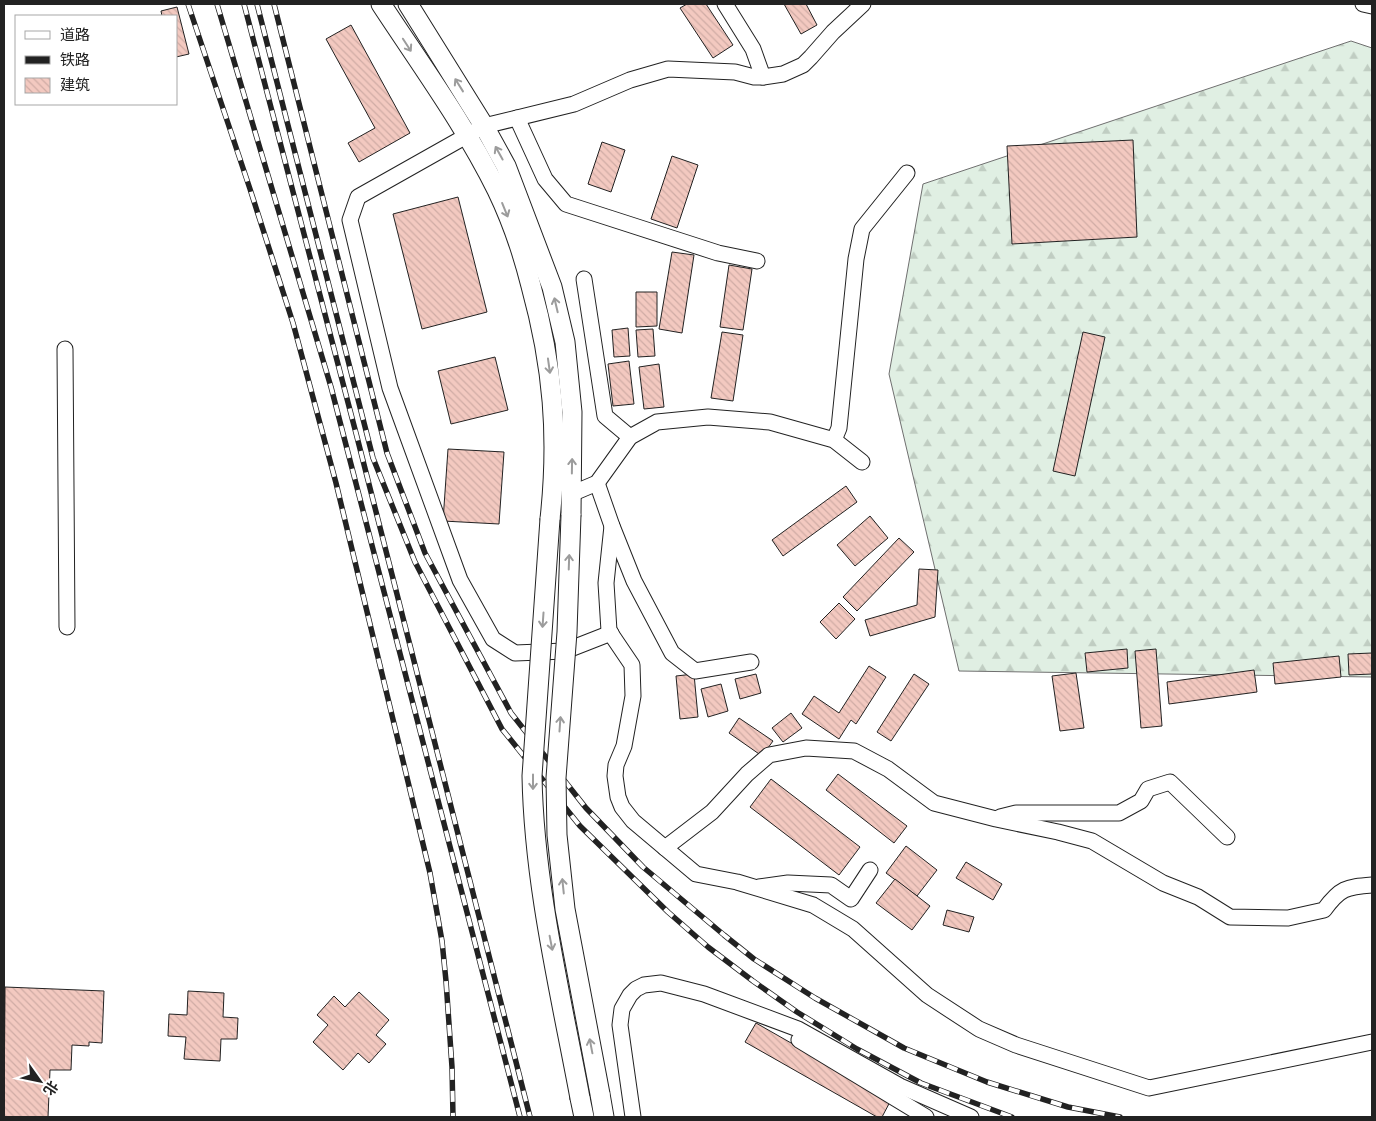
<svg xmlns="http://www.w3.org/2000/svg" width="1376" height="1121" font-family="Cabin,'Noto Sans SC',sans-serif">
<defs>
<pattern id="forest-firs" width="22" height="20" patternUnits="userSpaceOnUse" patternTransform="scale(1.25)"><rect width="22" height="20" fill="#e0efe3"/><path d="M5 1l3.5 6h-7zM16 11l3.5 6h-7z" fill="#c0cdc2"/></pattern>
<pattern id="building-back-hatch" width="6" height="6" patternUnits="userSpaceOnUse" patternTransform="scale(1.25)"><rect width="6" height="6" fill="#f3c9c0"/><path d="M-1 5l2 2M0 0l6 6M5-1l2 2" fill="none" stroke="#d0aca5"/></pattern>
</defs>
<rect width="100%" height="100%" fill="#fff"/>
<polygon fill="url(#forest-firs)" stroke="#6f6f6f" points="1351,41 1372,48 1372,677 959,671 889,374 923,184"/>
<g fill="url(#building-back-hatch)" stroke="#222">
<polygon points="687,4 706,4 733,45 713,58 680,8"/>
<polygon points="784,4 806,4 817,25 801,34"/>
<polygon points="177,7 189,54 176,57 176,16 162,16 161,11"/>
<polygon points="351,25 410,133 359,162 348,143 375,128 326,39"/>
<polygon points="1133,140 1137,237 1012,244 1007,146"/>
<polygon points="602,142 625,150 611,192 588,184"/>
<polygon points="672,156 698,165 677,228 651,219"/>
<polygon points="458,197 487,312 422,329 393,214"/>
<polygon points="672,252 694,255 682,333 659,329"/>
<polygon points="729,265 752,269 743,330 720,327"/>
<polygon points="636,292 657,292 657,326 636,327"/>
<polygon points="628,328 630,356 614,357 612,330"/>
<polygon points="653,329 655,356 638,357 636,330"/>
<polygon points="722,332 743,335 733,401 711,398"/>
<polygon points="1083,332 1105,337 1075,476 1053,471"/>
<polygon points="495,357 508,410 451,424 438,371"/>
<polygon points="629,361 634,404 613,406 608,364"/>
<polygon points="659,364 664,407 644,409 639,367"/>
<polygon points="448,449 504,452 499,524 443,521"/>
<polygon points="846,486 857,502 783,556 772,540"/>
<polygon points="870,516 888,538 855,566 837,545"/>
<polygon points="899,538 914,552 857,611 843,597"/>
<polygon points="919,569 938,570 935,617 870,636 865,620 917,605"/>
<polygon points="839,603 855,619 836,639 820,622"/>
<polygon points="1127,649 1128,668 1087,672 1085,653"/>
<polygon points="1156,649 1162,726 1141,728 1135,651"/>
<polygon points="1372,653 1372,680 1372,674 1349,675 1348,654"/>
<polygon points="1339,656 1341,677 1275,684 1273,663"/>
<polygon points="869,666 886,677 856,724 851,720 839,739 802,714 814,696 839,713"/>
<polygon points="1254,670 1257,692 1169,704 1167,682"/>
<polygon points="1076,673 1084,728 1060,731 1052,676"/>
<polygon points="694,674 698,717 680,719 676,676"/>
<polygon points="756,674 761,693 740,699 735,679"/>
<polygon points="914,674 929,684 891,741 877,732"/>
<polygon points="721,684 728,711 708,717 701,689"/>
<polygon points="791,713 802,728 783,742 772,728"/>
<polygon points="739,718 773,741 762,756 729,733"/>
<polygon points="838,774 907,826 894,843 826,790"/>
<polygon points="771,779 860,847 839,875 750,807"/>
<polygon points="906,846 937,870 917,896 886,873"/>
<polygon points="966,862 1002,884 993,900 956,878"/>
<polygon points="895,879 930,906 912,930 876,903"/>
<polygon points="947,910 974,917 969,932 943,925"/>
<polygon points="5,987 104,991 102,1043 89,1042 89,1046 72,1045 71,1070 50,1070 48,1117 4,1117"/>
<polygon points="188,991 224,993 223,1017 238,1018 237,1039 221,1039 220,1061 184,1059 186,1037 168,1036 169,1014 187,1015"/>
<polygon points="359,992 389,1020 376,1035 386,1044 369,1063 358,1053 343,1070 313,1042 328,1025 317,1015 334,996 345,1007"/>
<polygon points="756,1023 891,1100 882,1117 877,1117 745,1042"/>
</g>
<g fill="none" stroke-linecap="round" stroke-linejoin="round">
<g stroke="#222" stroke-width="17">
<g id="minor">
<polyline points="725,4 753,49 763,77"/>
<polyline points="1363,4 1372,6"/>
<polyline points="517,118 545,179 566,204 718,253 757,261"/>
<polyline points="584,279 605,416 630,437"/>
<polyline points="65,349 67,627"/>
<polyline points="834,440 839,428 856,259 862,229 907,173"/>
<polyline points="597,483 612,526 634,581 672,653 695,671 751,662"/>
<polyline points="571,494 597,483 630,437 657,422 708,417 770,422 834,440 862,462"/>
<polyline points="612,526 606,583 609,631 632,665 633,696 624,746 616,765 615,776 618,797 622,807 633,821 696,874 737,882 813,905 853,929 927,995 979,1029 1016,1045 1149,1088 1372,1042"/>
<polyline points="611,633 565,651 515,653 493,639 460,580 390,388 350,220 358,197 484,126 574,104 630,80 668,69 735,72 754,77 763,77 783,74 803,65 811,57 833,32 863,4"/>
<polyline points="1000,817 1016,813 1119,813 1141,801 1148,789 1170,782 1227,837"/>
<path d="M665,848L712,812L747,774L769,755L806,748L854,751L888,769L934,803L996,819L1058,832L1092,841L1163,883L1198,897L1230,917L1288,918L1324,910C1340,888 1346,887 1372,885"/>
<polyline points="759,887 788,883 831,885 851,899 870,870"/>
<polyline points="799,1040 926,1117"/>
<polyline points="633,1117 620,1025 622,1009 630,995 636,989 644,985 661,983 704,994 798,1029 900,1086 971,1117"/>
</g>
</g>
<g stroke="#222" stroke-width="21">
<g id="major">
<path d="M381,4C421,65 465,125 497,190C512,221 523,254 531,286C553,366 559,436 550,519"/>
<polyline points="408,4 484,126 506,166 552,287 565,342 572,412 571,515"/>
<polyline points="600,1094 604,1117"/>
<polyline points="580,1098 584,1117"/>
</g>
</g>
<use href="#minor" stroke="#fff" stroke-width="15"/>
<use href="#major" stroke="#fff" stroke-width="19"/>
<g stroke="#222" stroke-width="5.5">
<g id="rail">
<polyline points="188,4 250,189 293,323 336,483 430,873 442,941 446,981 452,1067 453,1117"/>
<polyline points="217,4 331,387 520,1117"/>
<polyline points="244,4 357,437 530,1117"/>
<polyline points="257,4 373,458 415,562 502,729 580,826 668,912 708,947 753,981 797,1012 857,1049 921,1083 1012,1117"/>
<polyline points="274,4 387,453 425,553 511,713 586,808 643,867 724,935 754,959 815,998 904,1048 987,1082 1068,1107 1120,1117"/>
</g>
</g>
<use href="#rail" stroke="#fff" stroke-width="4" stroke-dasharray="11" stroke-linecap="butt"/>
<g stroke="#222" stroke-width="21" stroke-linecap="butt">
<g id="major-bridge">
<polyline points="571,515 567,632 556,778 557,835 565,909 600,1094"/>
<path d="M550,519L532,776C534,884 560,991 580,1098"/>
</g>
</g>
<use href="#major-bridge" stroke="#fff" stroke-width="19"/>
</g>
<defs><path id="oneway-shaft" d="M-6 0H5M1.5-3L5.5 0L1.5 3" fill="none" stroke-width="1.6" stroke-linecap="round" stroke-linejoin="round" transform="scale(1.25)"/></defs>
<g stroke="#9c9c9c">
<use href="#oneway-shaft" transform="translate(407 45) rotate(57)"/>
<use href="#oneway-shaft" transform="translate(459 85) rotate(-122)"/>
<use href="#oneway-shaft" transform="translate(499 153) rotate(-119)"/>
<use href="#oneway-shaft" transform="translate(505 210) rotate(68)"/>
<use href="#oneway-shaft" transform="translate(556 305) rotate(-103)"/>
<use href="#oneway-shaft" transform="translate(549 366) rotate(82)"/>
<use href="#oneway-shaft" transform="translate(572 466) rotate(-89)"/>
<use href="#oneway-shaft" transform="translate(569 562) rotate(-88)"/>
<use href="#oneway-shaft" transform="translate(543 620) rotate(94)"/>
<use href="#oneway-shaft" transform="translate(560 724) rotate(-86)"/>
<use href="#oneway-shaft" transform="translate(533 782) rotate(90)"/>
<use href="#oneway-shaft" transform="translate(563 886) rotate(-96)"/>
<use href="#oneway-shaft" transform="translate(551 943) rotate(79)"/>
<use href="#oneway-shaft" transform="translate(591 1046) rotate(-101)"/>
</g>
<rect width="1376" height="1121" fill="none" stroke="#222222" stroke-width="10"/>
<rect x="15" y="15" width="162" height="90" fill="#ffffff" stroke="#a7a7a7"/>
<rect x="25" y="31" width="25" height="8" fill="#ffffff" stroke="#a7a7a7"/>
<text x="60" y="40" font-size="15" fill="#222222">道路</text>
<rect x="25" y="56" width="25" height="8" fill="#222222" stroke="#a7a7a7"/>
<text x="60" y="65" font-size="15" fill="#222222">铁路</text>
<rect x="25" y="78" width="25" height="15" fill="url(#building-back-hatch)" stroke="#a7a7a7"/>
<text x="60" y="90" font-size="15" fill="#222222">建筑</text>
<g transform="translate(40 1081) rotate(123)" stroke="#ffffff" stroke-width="4" paint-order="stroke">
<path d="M0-4L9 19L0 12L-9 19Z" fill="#222222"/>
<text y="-8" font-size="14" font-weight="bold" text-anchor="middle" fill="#222222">北</text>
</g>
</svg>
